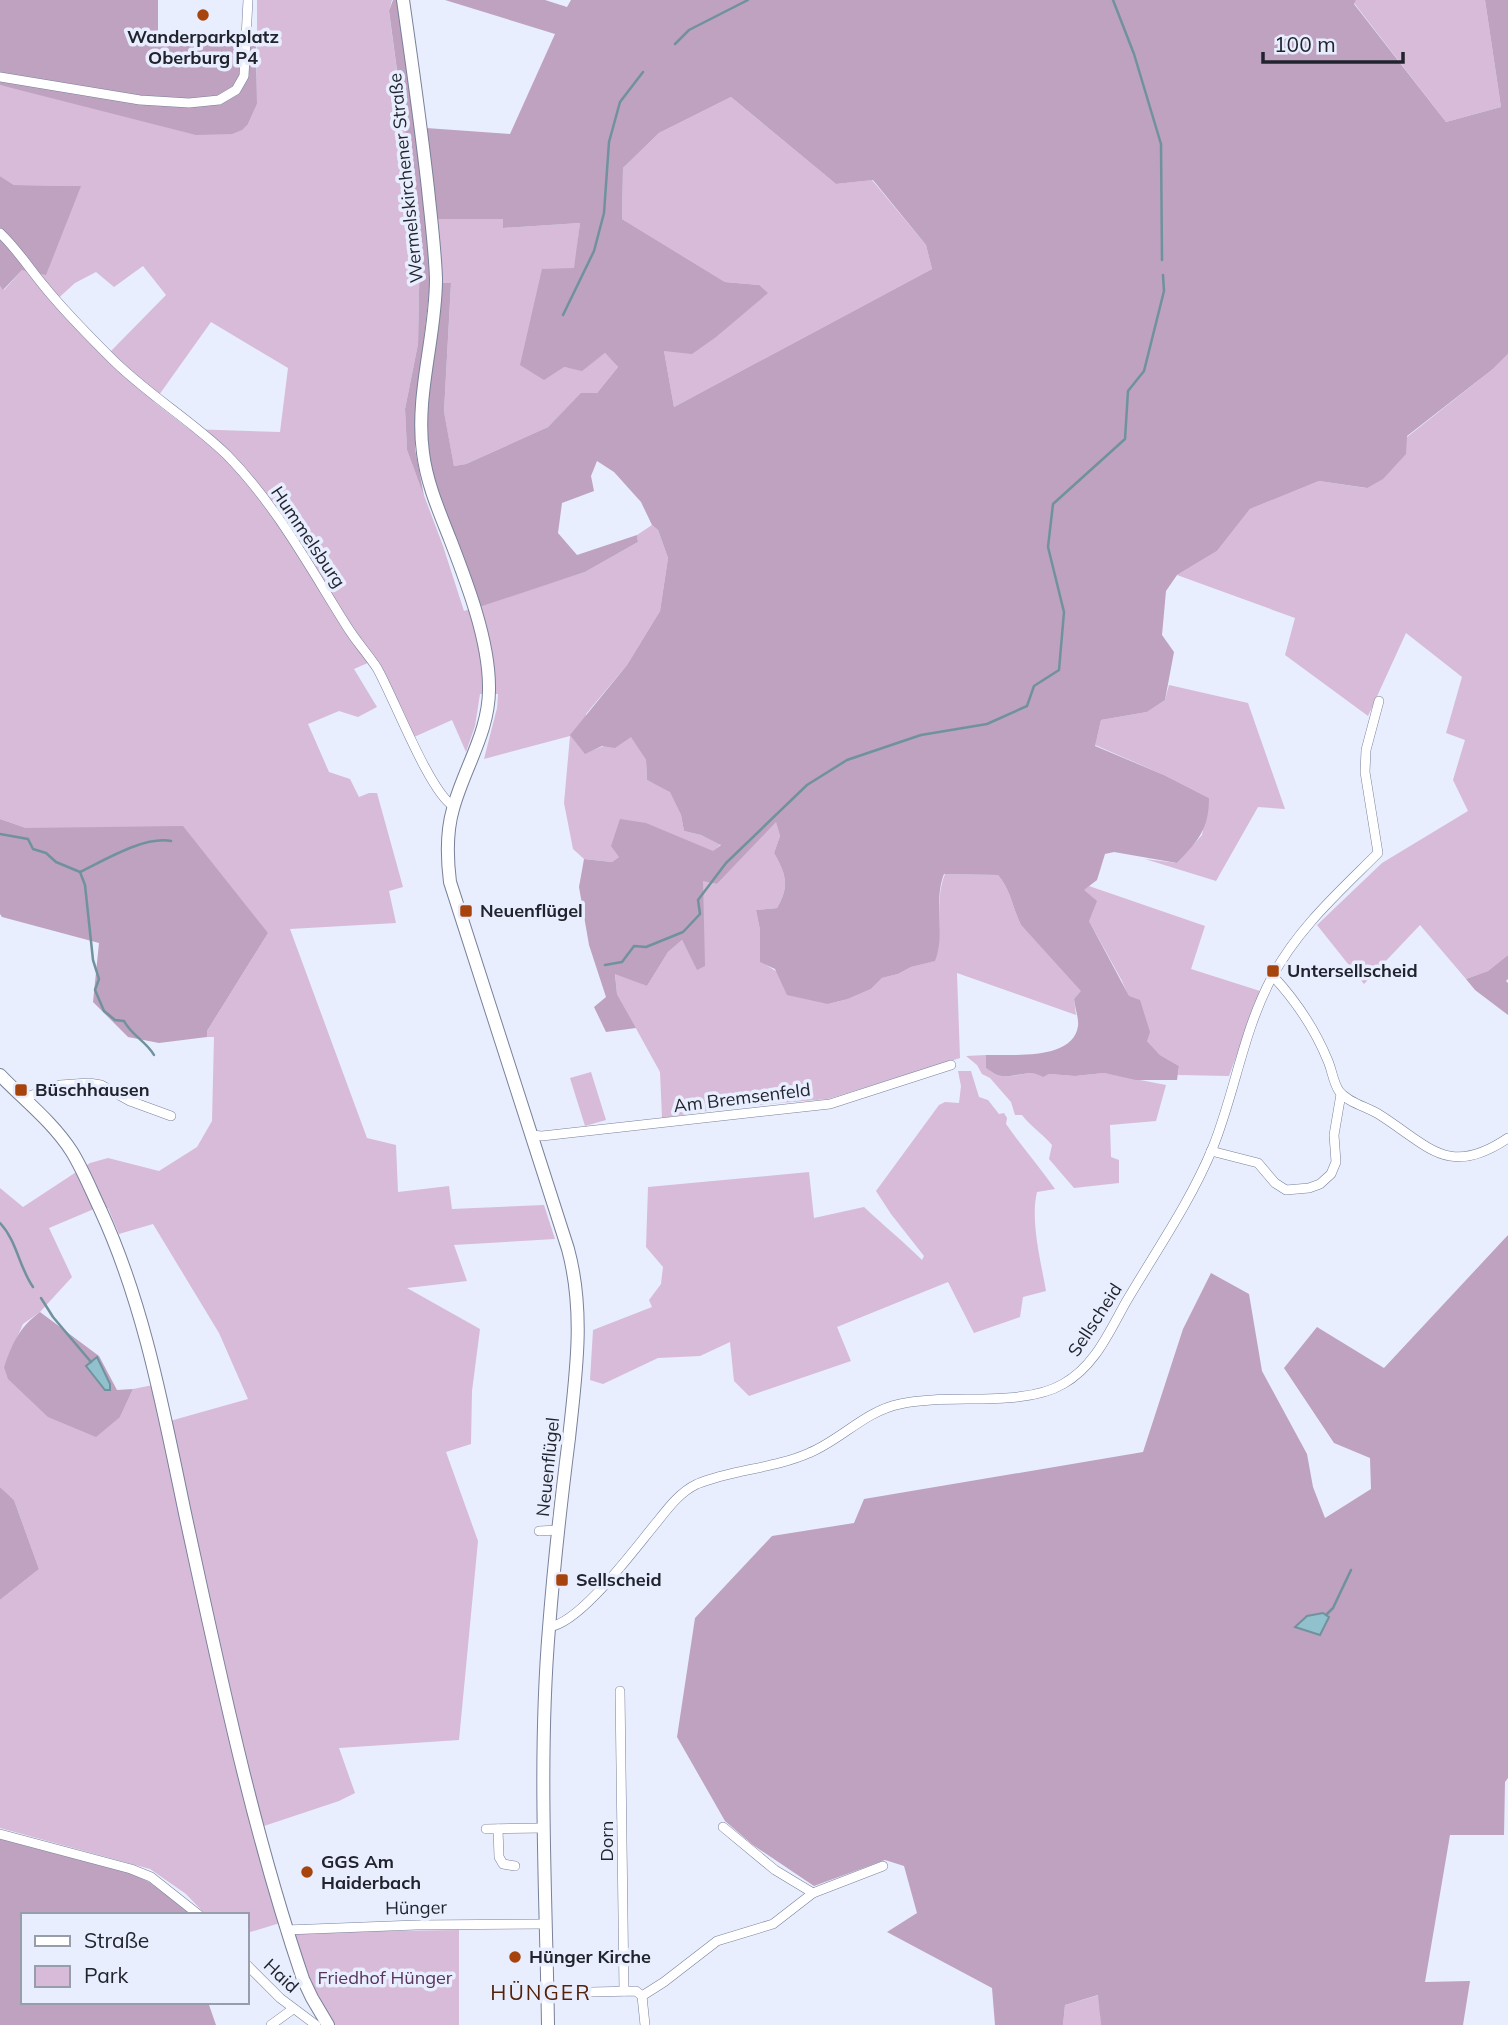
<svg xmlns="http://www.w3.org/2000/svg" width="1508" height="2025" font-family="Mulish,sans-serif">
<rect width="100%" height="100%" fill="#e8eefe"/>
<g fill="#d7bbd9" fill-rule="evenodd">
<path d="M257,0H392L389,12L420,240L418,344L405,409L407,450L443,546L464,611L585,572L638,542L637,535L652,525L658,530L668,558L660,611L627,665L586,714L585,753L631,736L646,760L647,780L670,791L681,815L684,831L701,835L721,844L713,852L693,845L619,857L612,862L584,859L573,849L564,803L570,736L484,759L497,708L498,694H480L475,726L466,752L452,720L414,737L370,662L354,669L377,707L358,717L339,711L308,724L329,772L350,779L359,797L369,793H377L403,887L389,891L396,923L290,929L367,1138L396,1145L398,1192L449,1186L452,1209L544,1205L555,1239L454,1245L467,1281L407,1288L480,1329L472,1391L471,1444L446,1452L478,1541L459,1740L339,1748L355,1793L339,1801L261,1827L170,1421L248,1399L219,1333L153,1224L119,1234L108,1208L94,1209L49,1228L72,1277L40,1312L23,1324L4,1367L120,1417L133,1389L153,1385L280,1923L247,1933V1915H206L186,1894L150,1869L0,1828V1600L39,1569L14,1500L0,1487V1188L23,1207L90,1163L108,1158L159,1171L197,1147L212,1121L214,1037H207V1031L268,933L26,828L0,819V286L4,290L22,270L80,186L14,185L0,176V85L248,124L257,104ZM143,266L166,295L110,352L53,303L75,283L96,272L114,287ZM211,322L288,368L280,432L189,429L154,402Z"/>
<polygon points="1356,0 1485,0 1501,107 1446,122 1354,3"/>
<polygon points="731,97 836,184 872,180 926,245 932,269 674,407 664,351 759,285 725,282 622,219 623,168 659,133"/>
<polygon points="435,219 503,219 504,228 580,223 564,367 582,370 605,353 618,367 597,393 581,394 548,427 466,464 454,466 444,413 451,283 440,283"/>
<polygon points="1508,354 1508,955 1488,971 1466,979 1420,925 1364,984 1317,925 1382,863 1468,811 1453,780 1465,740 1446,733 1462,677 1406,633 1368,716 1285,655 1295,618 1177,575 1217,551 1250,509 1319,481 1366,488 1407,437 1493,369"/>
<polygon points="1169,685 1248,703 1285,809 1258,807 1216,881 1145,859 1177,863 1202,835 1209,798 1164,775 1095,745 1101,720 1147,712 1165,700"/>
<path d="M776,821L780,836L774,853C786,874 790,886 777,908L756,910L760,930V961L828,1004L848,999L871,989L882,978L898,974L911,967L934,961C946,932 933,903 945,874L998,875C1011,890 1012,907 1021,925L1082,991L1074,999L1076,1015L957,973L960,1058L828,1099L733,1107L662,1118L660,1072L617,994L615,973L647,986L668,952L682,940L697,969L703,880L717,884Z"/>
<polygon points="1089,886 1205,926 1191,969 1260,991 1229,1076 1178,1075 1179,1066 1160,1055 1147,1041 1122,981 1089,921 1083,890"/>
<path d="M986,1055V1068C990,1071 997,1076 1002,1076C1016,1078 1029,1069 1043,1076L1049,1074L1075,1076L1104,1073L1166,1085L1156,1121L1110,1125L1111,1157L1119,1160V1183L1074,1188L1049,1159L1052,1145C1042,1133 1031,1127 1022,1115H1015L1011,1102L990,1078L982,1074L977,1065L966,1056Z"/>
<path d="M958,1071H971L979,1097L988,1100L999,1114L1004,1113L1007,1118L1006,1124C1022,1147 1039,1166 1055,1189L1037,1192C1030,1220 1041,1262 1046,1291L1023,1297L1020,1317L974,1333L948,1282L837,1327L851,1361L749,1396L734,1381L730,1342L700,1356L658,1358L603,1384L590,1380L593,1330L652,1307L649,1300L661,1284L663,1267L646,1247L648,1187L809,1172L814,1218L864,1207C883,1225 904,1242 922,1260L924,1256L891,1214L876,1191L939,1105L945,1102L959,1103L961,1086Z"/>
<polygon points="591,1072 606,1120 585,1126 570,1078"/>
<polygon points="459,1930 459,2025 334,2025 308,1977 295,1935 298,1932"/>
<polygon points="1099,1995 1101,2025 1063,2025 1065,2005"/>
</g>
<g fill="#bea2c0" fill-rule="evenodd">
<polygon points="0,0 158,0 158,35 256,31 257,104 248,124 242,130 232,134 196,135 0,85"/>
<polygon points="393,0 399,0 430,242 430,284 416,410 415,449 424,496 407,450 405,409 418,344 420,240 389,11"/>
<path d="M445,0H545L567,7L571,0H1356L1354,4L1446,122L1501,107L1485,0H1508V354L1493,369L1407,436L1406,454L1383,479L1367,488L1319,481L1250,509L1217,551L1177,575L1166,591L1162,635L1174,652L1165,700L1147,712L1101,720L1095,746L1164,775L1209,798C1209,829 1198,841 1177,863L1114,852L1105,854L1097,880L1084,890L1097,901L1089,921L1129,996L1140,1000L1150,1032L1147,1041L1160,1055L1179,1066L1177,1080H1136L1104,1073L1075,1076L1049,1074L1043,1077C1029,1068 1016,1078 1002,1076C997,1076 990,1071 986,1068V1055C1012,1054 1073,1061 1078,1026C1079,1019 1075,1008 1074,999L1081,991L1021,925C1012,907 1011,890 998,875L944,874C933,902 946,933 935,961L911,967L898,974L882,978L871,989L848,999L828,1004L787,995L775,969L760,962V930L756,910L777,908C790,886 786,874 774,853L780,836L776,822L717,884L703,881L705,966L697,970L682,940L668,952L647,986L615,974L617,994L636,1028L606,1032L594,1007L606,997L589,945L579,887L584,859L612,862L619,857L611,846L620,819L646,823L713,851L721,845L701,835L684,831L681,815L670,792L647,780L646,760L631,737L615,748L602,746L585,754L570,735L627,665L660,611L668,558L658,530L652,525L641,502L614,472L597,461L591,476L594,491L562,503L558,533L577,555L637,535L638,542L585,572L479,607L440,500L426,448V411L440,283H451L444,412L454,466L466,464L548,427L581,393H597L618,367L605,353L582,371L564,367L544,380L520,365L542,269L574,268L580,223L503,228V219H435L426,128L510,134L555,34ZM731,97L836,184L873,180L926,245L932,269L674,407L664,351L692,354L716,337L768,293L759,285L725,282L622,219L623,168L659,133Z"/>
<polygon points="0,176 14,185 81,186 46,275 22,270 3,290 0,286"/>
<polygon points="0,819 26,828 183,826 268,933 207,1031 207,1037 159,1043 128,1037 93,1002 99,943 2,917 0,914"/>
<polygon points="1508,955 1508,979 1506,981 1508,983 1508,1015 1475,990 1466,979 1488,971"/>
<polygon points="1508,1235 1508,1778 1505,1782 1504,1835 1450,1835 1425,1982 1470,1981 1463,2025 1101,2025 1098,1995 1065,2005 1063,2025 995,2025 992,1988 887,1932 917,1913 904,1866 885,1860 814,1886 753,1845 725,1821 677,1737 695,1618 772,1536 854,1523 864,1499 1143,1452 1183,1329 1211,1273 1249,1294 1262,1371 1307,1454 1313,1487 1325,1518 1371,1489 1370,1458 1334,1443 1284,1368 1317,1327 1384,1368"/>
<path d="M40,1312L99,1356L117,1390L133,1389L120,1417L96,1437L48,1417L8,1379L4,1367C13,1342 19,1328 40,1312Z"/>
<polygon points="0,1487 14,1500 39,1569 0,1600"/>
<polygon points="0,1838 130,1873 149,1882 194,1915 23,1915 23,2002 208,2002 216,2025 0,2025"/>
</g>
<g fill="#92c1ce" stroke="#70929e" stroke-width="2">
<polygon points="97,1357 110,1384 110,1390 105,1390 86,1366"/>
<polygon points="1323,1613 1329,1617 1320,1635 1295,1627 1307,1616"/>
</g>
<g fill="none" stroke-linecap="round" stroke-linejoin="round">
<g stroke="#70929e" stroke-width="2.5">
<polyline points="1113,0 1134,54 1161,144 1162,260"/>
<polyline points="675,44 689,30 748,0"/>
<polyline points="563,315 594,251 604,213 609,142 620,102 643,72"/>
<path d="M0,834L28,839L33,849L46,853L56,862L80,872L85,885L93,960L99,979L95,990L104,1011L115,1020L124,1021C132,1036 146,1041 154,1055"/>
<path d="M80,872C105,860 144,836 171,841"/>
<polyline points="605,965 622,962 634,946 646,947 683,932 700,914 698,900 726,863 807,785 847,760 921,735 987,724 1027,706 1034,686 1059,670 1064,612 1048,547 1053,504 1125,439 1128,391 1144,371 1164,291 1163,275"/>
<path d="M0,1223C17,1241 19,1267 33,1287"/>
<polyline points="41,1298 53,1317 91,1362"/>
<polyline points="1326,1615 1333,1608 1351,1570"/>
</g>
<g stroke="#79819a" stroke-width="10">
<g id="street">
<polyline points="0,77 140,100 189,103 219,100 236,90 244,76 248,0"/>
<path d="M0,233C17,249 29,268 44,286C64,311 87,334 109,356C145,393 190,419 227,455C276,505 309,566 346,625C355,640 367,653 377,668C394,698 429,791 453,806"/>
<path d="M1273,976C1296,1001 1315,1029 1328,1061C1332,1070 1333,1082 1339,1091C1348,1103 1368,1107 1380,1115C1430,1147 1449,1178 1508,1138"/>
<polyline points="24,1098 60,1085 89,1083 101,1085 130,1101 171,1116"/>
<polyline points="531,1135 542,1136 830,1104 951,1065"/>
<polyline points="1211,1151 1258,1163 1275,1183 1286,1190 1309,1188 1320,1184 1331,1174 1336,1162 1334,1135 1341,1094"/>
<polyline points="539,1531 558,1530"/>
<path d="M549,1627C581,1623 635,1548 657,1522C668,1508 680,1492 697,1484C733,1469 773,1469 809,1453C841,1440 865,1411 900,1404C949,1393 1022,1408 1063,1384C1095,1366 1109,1332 1126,1302C1156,1251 1191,1201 1213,1147C1235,1092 1243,1032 1271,979C1297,929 1339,892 1378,853L1365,772L1366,750L1379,701"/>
<polyline points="620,1691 624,1991"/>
<polyline points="723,1827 775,1870 813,1893"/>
<polyline points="486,1829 544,1828"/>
<polyline points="498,1829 499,1857 503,1864 515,1866"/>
<polyline points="0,1834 131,1869 151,1877 199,1915"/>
<polyline points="286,1930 416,1925 546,1924"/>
<polyline points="247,1965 280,1998 316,2025"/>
<polyline points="547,1993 636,1991 642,1996"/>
<polyline points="642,1996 664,1982 717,1941 773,1924 813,1893 883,1866"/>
<polyline points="642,1996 645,2025"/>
<polyline points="271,2025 293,2009"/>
</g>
</g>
<g stroke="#79819a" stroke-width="14">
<g id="secondary">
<path d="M403,0C412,63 421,126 428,189C431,219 435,249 436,279C436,337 415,395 423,453C427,484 439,511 450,539C467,583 489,640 489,687C490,731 464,768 453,809C446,833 447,858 450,882L568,1249C585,1312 576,1373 569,1438C561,1501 554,1564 549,1628C538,1760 546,1893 548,2025"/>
<path d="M0,1075C24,1100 53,1122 72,1152C83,1170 91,1190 100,1209C145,1306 164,1414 186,1518C220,1674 252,1829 303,1979L312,1998L328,2025"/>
</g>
</g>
<use href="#street" stroke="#fff" stroke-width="9"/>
<use href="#secondary" stroke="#fff" stroke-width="12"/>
</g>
<g fill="#a7440d" stroke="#e8eefe" stroke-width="2.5">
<circle cx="203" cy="15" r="7"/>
<rect x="459" y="904" width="14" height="14" rx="3.5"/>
<rect x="1266" y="964" width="14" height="14" rx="3.5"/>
<rect x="14" y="1083" width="14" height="14" rx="3.5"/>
<rect x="555" y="1573" width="14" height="14" rx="3.5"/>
<circle cx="307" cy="1872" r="7"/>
<circle cx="515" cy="1957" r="7"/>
</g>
<g text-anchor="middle" stroke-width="7" stroke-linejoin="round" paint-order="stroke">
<g font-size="18" font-weight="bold" fill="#21242e" stroke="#e8eefe" text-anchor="start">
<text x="203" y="43" text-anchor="middle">Wanderparkplatz<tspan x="203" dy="21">Oberburg P4</tspan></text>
<text x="480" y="917">Neuenflügel</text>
<text x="1287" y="977">Untersellscheid</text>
<text x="35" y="1096">Büschhausen</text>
<text x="576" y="1586">Sellscheid</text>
<text x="321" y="1868">GGS Am<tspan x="321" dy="21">Haiderbach</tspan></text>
<text x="529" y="1963">Hünger Kirche</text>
</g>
<g font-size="18" fill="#21242e" stroke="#e8eefe">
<text transform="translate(406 178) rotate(-96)" y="6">Wermelskirchener Straße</text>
<text transform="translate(308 537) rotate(56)" y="6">Hummelsburg</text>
<text transform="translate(742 1098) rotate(-7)" y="6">Am Bremsenfeld</text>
<text transform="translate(1095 1320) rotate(-57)" y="6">Sellscheid</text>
<text transform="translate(548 1467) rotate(-84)" y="6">Neuenflügel</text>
<text transform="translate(607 1841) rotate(-90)" y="6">Dorn</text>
<text transform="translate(416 1908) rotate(-1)" y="6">Hünger</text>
<text transform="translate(281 1976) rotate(43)" y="6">Haid</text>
</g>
<g font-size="18" fill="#58335c" stroke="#e8eefe">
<text x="385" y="1984">Friedhof Hünger</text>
</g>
<g font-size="21" letter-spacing="2" fill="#52220b" stroke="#e8eefe">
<text x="541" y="2000">HÜNGER</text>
</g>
</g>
<rect x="21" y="1913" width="228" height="91" fill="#e8eefe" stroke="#989dab" stroke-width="2"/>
<rect x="35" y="1936" width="35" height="10" fill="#ffffff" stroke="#989dab" stroke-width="2"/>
<text x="84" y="1948" font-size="21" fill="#21242e">Straße</text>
<rect x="35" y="1966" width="35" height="21" fill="#d7bbd9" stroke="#989dab" stroke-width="2"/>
<text x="84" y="1983" font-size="21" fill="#21242e">Park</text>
<path d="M1263 52v10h140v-10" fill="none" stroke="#21242e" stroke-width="3.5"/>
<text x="1274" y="52" font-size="21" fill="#21242e" stroke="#e8eefe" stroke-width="5" paint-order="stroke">100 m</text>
</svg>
